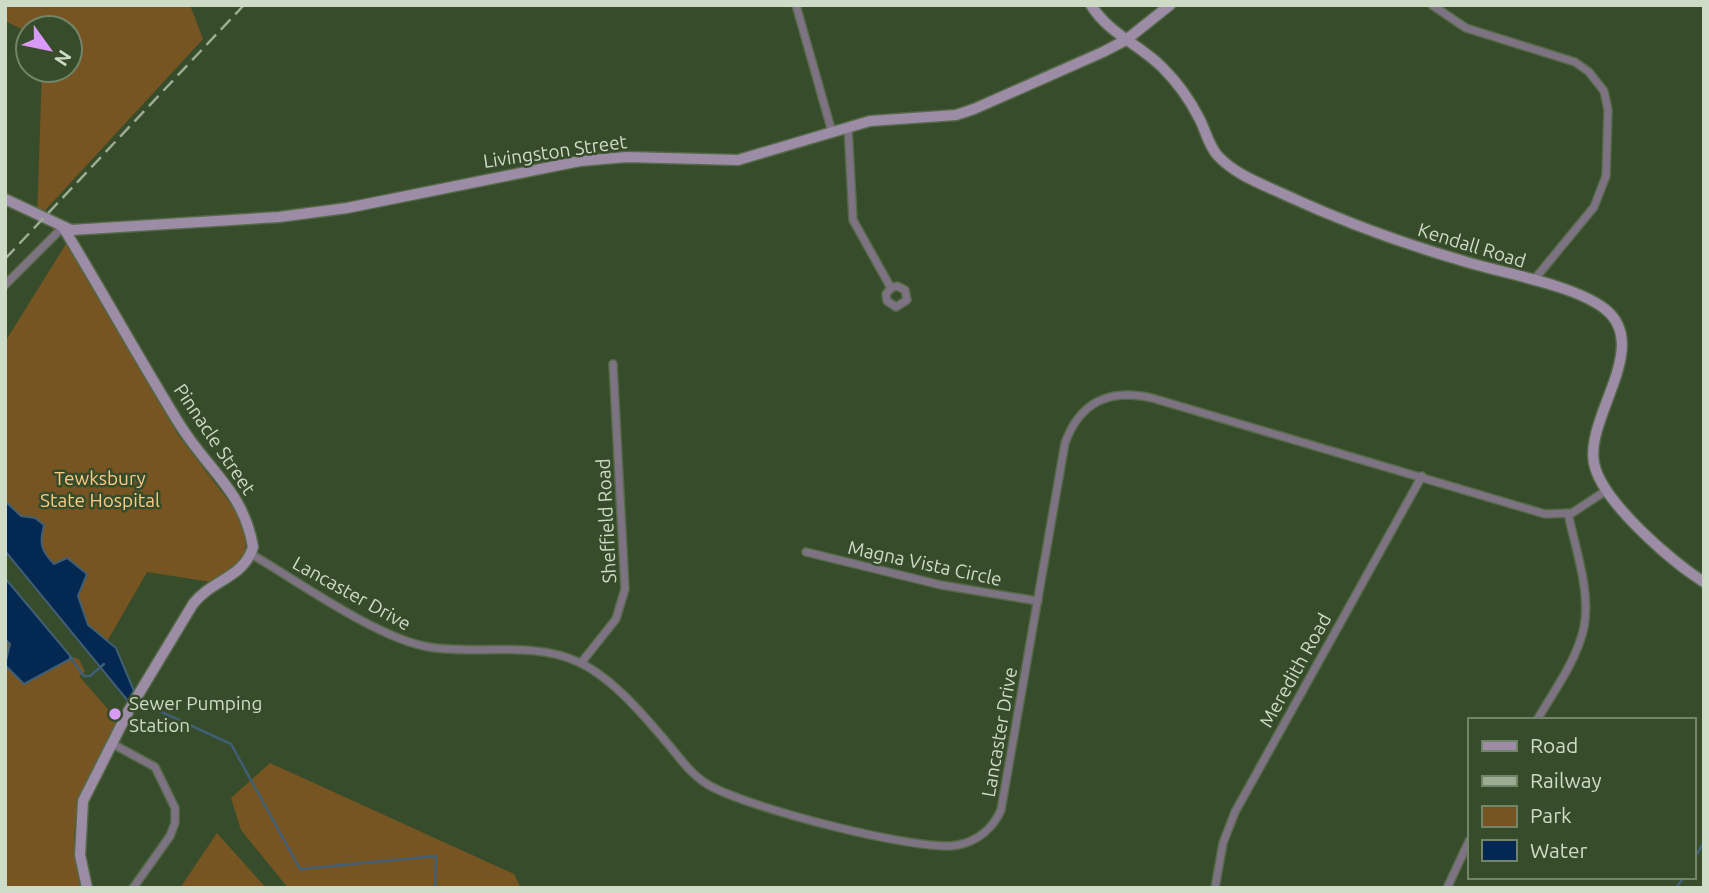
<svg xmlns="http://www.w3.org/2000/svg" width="1709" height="893" font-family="Ubuntu,sans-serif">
<rect width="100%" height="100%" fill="#374c2a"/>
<g fill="#752">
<polygon points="5,5 190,5 203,39 37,219 42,70 70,70 70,28 28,28 28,32 5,21"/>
<polygon points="66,244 178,435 240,516 246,536 245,553 237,566 211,582 147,572 102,650 5,551 5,342"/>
<path d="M5,578L72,657L79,659L85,672L79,676L120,723C86,788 62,811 81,888H5Z"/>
<polygon points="270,763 514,874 521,888 288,888 241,830 231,798"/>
<polygon points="217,833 266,888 180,888"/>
</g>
<g fill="#032851" stroke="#405e74" stroke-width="2">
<path d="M5,501L21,516L35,518L44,525C39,543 41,551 54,564L67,558L87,574L78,596L88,625L116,648L134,691L128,701L5,551Z"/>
<polygon points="5,578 72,658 24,684 5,665 10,644 5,639"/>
</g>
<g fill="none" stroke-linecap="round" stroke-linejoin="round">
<g stroke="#405e74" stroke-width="2.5">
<polyline points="70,657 84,676 90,676 104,664"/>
<polyline points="142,703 231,744 300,869 436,856 435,888"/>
<polyline points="1693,860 1704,842"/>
<polyline points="1676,888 1684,877"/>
</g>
<g stroke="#556949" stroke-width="10">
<g id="street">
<polyline points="796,5 832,132"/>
<polyline points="1432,5 1466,28 1575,62 1589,72 1604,91 1608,110 1606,176 1594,207 1533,281"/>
<polyline points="848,127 853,220 891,288 886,294 887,301 896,307 907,300 905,290 897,286 891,288"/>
<polyline points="5,285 63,227"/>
<polyline points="806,552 941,585 1038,601"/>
<path d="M251,554C298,581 378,639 429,647C476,655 531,641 576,661C609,675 640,711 663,738C677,754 689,773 707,784C741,806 920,853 958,845C978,841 993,828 1001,810L1065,443C1080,402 1109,388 1152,398L1545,514L1572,513L1607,490"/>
<polyline points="581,663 616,619 625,589 613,364"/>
<path d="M1537,720C1554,691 1577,660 1584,627C1591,591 1575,548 1568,513"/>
<polyline points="111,743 155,767 175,808 175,823 170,836 133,888"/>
<polyline points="1215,888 1223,843 1235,812 1422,476"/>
<polyline points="1447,888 1469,841"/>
</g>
</g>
<g stroke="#556949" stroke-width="13">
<g id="secondary">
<path d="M1091,5C1109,34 1139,44 1162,67C1177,82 1190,100 1199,118C1206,131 1208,145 1218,156C1235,174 1259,183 1281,193C1339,220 1398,242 1460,260C1500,273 1573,284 1605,309C1652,346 1585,417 1594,463C1601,501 1672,562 1704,582"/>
<polyline points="5,199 71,230 279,217 347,208 580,161 627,157 738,160 870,121 956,115 974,109 1103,52 1126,40 1170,5"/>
<path d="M63,227C103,293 140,360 180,425C208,470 244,492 253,547C244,578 211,580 193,604L129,710L83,801L80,855L87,888"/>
</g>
</g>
<use href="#street" stroke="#7e7383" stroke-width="7"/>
<use href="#secondary" stroke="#9d8ca6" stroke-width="10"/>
<polyline stroke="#9cac93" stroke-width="2.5" stroke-dasharray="14 7" stroke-linecap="butt" points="5,259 244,5"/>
</g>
<circle fill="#d99af7" stroke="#374c2a" stroke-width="2.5" cx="115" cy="714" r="7"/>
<g text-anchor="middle" stroke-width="5" stroke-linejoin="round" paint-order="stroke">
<g font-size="19" fill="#cedbc7" stroke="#374c2a">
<text transform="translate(555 151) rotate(-8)" y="7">Livingston Street</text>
<text transform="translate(1472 245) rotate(17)" y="7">Kendall Road</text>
<text transform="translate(215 439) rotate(56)" y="7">Pinnacle Street</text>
<text transform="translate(606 521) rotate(-93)" y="7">Sheffield Road</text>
<text transform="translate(925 563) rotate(12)" y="7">Magna Vista Circle</text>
<text transform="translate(352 593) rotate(29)" y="7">Lancaster Drive</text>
<text transform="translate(1295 670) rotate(-61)" y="7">Meredith Road</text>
<text transform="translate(999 732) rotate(-80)" y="7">Lancaster Drive</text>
</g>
<g font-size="19" fill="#fcca86" stroke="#374c2a">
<text x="100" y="485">Tewksbury<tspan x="100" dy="22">State Hospital</tspan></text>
</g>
<g font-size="19" fill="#cedbc7" stroke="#374c2a" text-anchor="start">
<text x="129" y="710">Sewer Pumping<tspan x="129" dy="22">Station</tspan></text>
</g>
</g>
<rect width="1709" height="893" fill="none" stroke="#cedbc7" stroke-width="14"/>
<rect x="1468" y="718" width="228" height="161" fill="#374c2a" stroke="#738569" stroke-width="2"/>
<rect x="1482" y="741" width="35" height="10" fill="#9d8ca6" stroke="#738569" stroke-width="2"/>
<text x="1530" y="753" font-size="21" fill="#cedbc7">Road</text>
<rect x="1482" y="776" width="35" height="10" fill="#9cac93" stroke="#738569" stroke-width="2"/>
<text x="1530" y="788" font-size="21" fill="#cedbc7">Railway</text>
<rect x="1482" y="806" width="35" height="21" fill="#775522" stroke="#738569" stroke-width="2"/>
<text x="1530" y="823" font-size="21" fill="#cedbc7">Park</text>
<rect x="1482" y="840" width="35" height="21" fill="#032851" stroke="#738569" stroke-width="2"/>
<text x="1530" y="858" font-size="21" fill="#cedbc7">Water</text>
<g transform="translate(49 49) rotate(123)"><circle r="33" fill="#374c2a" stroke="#738569" stroke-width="2"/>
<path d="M0-5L12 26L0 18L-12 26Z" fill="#d99af7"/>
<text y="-10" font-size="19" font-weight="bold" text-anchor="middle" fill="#cedbc7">N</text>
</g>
</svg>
